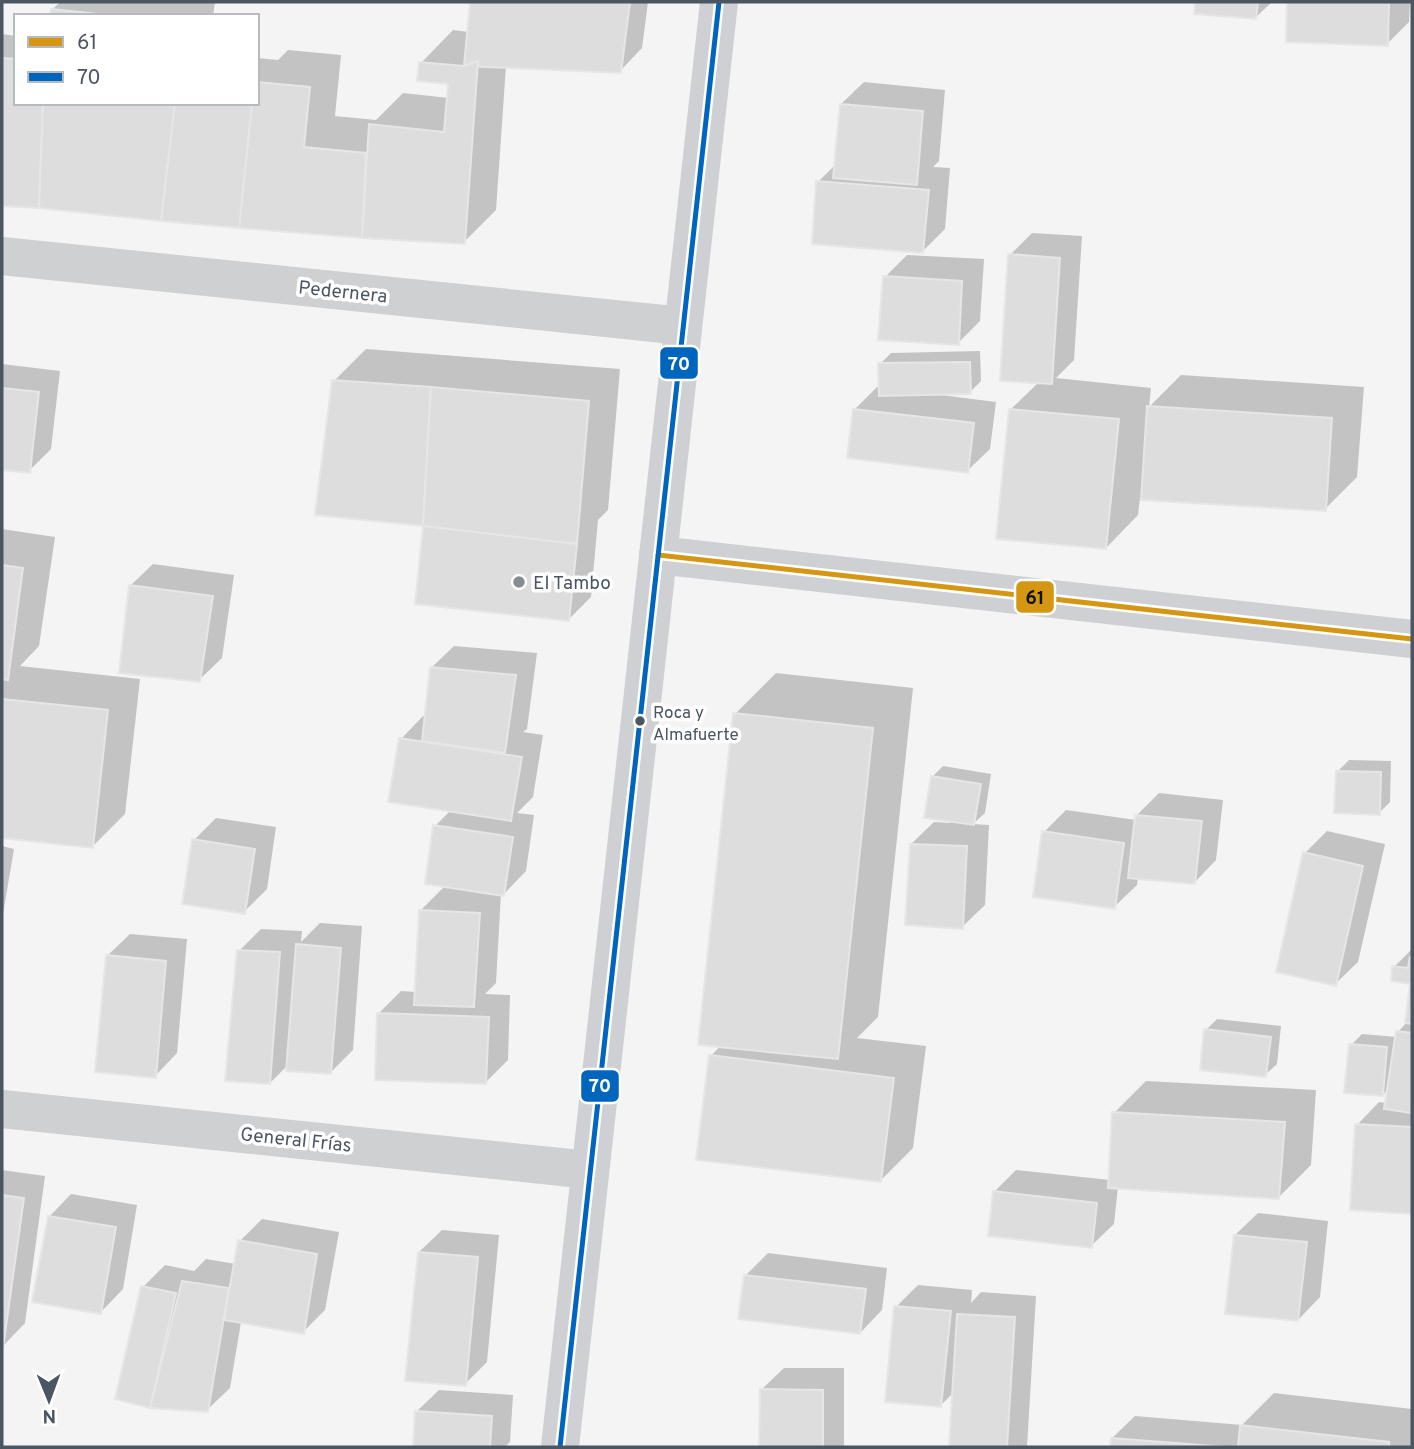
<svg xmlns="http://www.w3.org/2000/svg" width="1414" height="1449" font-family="Overpass,sans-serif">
<rect width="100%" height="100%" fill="#f4f4f4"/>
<g fill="#0003">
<polygon points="60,2 215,2 213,16 52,16 52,10"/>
<polygon points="472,2 648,2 642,48 620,71 506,66 496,210 464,242 239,226 2,204 2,34 16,36 16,103 257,103 257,58 278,60 288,50 341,55 335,116 376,120 403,93 449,98 450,82 421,63 453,30 469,32"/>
<polygon points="1197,2 1272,2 1256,17 1196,12"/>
<polygon points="1289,2 1410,2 1409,22 1387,44 1288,40"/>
<polygon points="864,82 945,90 939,161 933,167 950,168 945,229 923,251 818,182 836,164 841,104"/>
<polygon points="1032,233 1082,236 1074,360 1056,378 1151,388 1149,407 1181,375 1364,387 1357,477 1325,509 1140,498 1138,515 1106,548 1011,409 1039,382 1010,255"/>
<polygon points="907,255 984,259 980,321 958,343 885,277"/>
<polygon points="366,349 620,369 608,510 598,520 591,597 569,619 334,381"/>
<polygon points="980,351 981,381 970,392 941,393 941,395 996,402 990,449 967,471 855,409 877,387 880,387 880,364 891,353"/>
<polygon points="2,364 60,371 51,449 29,471 2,468"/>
<polygon points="2,529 55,537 39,646 20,666 140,679 125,814 93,846 2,836"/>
<polygon points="153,564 234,575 222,658 199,680 130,586"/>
<polygon points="454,646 537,653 527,729 523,732 543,735 533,797 517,813 534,815 526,871 504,894 501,893 496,983 485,994 510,995 508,1060 485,1083 379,1013 401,991 416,992 421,910 445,886 435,826 451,810 401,739 423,716 426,717 431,668"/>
<polygon points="776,673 913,688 878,1017 857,1038 926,1046 913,1148 880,1181 711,1056 721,1045 735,714"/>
<polygon points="1349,760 1391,761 1390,802 1379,813 1338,771"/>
<polygon points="943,766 991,774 985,813 973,824 989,825 985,905 962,927 911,844 934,822 950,823 932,777"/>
<polygon points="1159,793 1223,800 1216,860 1194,883 1138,877 1137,885 1114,907 1044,832 1066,810 1136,820 1137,815"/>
<polygon points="216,818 276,827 267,889 244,912 194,840"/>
<polygon points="1327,831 1385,844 1358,962 1335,984 1305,853"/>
<polygon points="2,846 14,849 2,920"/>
<polygon points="320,923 362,926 353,1050 330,1073 289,1064 270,1083 239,951 261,929 302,931 301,942"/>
<polygon points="130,934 187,939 177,1053 155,1076 107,956"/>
<polygon points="1412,949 1412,982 1393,980 1394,967"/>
<polygon points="1412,983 1412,1212 1352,1208 1357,1125 1379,1102 1387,1103 1389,1088 1383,1095 1351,1045 1362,1034 1397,1037 1398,1032 1407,1022"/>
<polygon points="1217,1019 1281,1026 1277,1064 1265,1075 1206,1030"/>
<polygon points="1146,1081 1316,1090 1311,1165 1279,1197 1118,1187 1114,1224 1091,1246 994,1192 1016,1170 1110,1180 1114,1113"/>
<polygon points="2,1170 45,1176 25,1323 3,1346"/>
<polygon points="71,1194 137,1205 123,1289 101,1312 49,1217"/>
<polygon points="1258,1213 1328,1221 1320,1297 1298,1320 1235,1235"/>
<polygon points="262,1219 339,1232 325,1310 303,1332 241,1322 230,1388 207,1410 150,1406 143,1287 165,1265 194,1271 206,1259 236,1264 240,1241"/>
<polygon points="442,1230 499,1235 487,1362 465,1384 419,1252"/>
<polygon points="768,1253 887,1268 882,1310 860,1333 746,1275"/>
<polygon points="918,1285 972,1290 971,1303 981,1292 1036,1296 1027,1447 951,1447 954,1392 940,1406 896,1307"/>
<polygon points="784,1368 844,1368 844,1447 761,1447 761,1390"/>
<polygon points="439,1390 513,1395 510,1442 505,1447 414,1447 416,1412"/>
<polygon points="1274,1393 1412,1409 1412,1447 1112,1447 1112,1438 1135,1416 1242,1425"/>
</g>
<g fill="#ddddde" stroke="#e5e6e7" stroke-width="2">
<polygon points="470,2 630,2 621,73 464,66"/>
<polygon points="1195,2 1258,2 1256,19 1194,14"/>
<polygon points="1287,2 1389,2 1388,46 1286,42"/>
<polygon points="51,9 117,16 50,16"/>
<polygon points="2,58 16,59 16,103 43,103 39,208 2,206"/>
<polygon points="478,61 465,244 362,238 369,124 444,132 448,84 417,81 419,62 464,66"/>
<polygon points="257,82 310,87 304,147 366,153 362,238 239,228 252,103 257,103"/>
<polygon points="43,103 175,103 161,221 39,208"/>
<polygon points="175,103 252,103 239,228 161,221"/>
<polygon points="840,104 923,111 917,185 833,178"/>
<polygon points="816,181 929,190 923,253 812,244"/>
<polygon points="1008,254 1060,258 1052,384 1000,381"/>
<polygon points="883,276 962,281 959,345 878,340"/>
<polygon points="970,362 971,394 879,396 878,363"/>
<polygon points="332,380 431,387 423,526 315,515"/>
<polygon points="431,387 589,401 577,544 423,526"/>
<polygon points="2,388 39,392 30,473 2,470"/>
<polygon points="1147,406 1332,418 1326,511 1141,500"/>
<polygon points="853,409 974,423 968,473 847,458"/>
<polygon points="1009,409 1119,419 1106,549 996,539"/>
<polygon points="423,526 577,544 569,621 415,604"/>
<polygon points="2,565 23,568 8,680 2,679"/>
<polygon points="129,585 213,596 200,682 119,673"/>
<polygon points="430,667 516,675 505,753 422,741"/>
<polygon points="2,699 108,710 93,848 2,838"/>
<polygon points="733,713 873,728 838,1059 698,1045"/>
<polygon points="399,738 522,757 511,821 388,802"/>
<polygon points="1336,771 1381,772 1380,815 1334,813"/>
<polygon points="931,776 981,784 974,825 924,818"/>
<polygon points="1135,815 1202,821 1195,884 1128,878"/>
<polygon points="433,825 513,837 504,896 425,884"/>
<polygon points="1042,831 1124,843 1115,909 1033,897"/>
<polygon points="192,839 255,849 245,914 182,904"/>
<polygon points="910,844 967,846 963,929 905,925"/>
<polygon points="1303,852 1363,866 1336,986 1276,972"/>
<polygon points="419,910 480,913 474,1007 414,1005"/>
<polygon points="296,944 341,948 331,1074 286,1071"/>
<polygon points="237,950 280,952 270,1084 225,1081"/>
<polygon points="106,955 166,961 156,1078 95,1072"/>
<polygon points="1410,957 1412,957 1412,1024 1405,1023 1410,984 1391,981 1392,966 1408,968"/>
<polygon points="377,1013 489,1017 486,1084 375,1080"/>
<polygon points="1204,1029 1271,1037 1266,1077 1200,1070"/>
<polygon points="1396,1031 1412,1033 1412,1113 1384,1109"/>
<polygon points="1349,1044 1387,1047 1383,1096 1344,1093"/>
<polygon points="709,1055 894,1078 881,1182 696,1160"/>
<polygon points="1112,1112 1285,1122 1279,1199 1108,1188"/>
<polygon points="1355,1124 1412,1127 1412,1214 1350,1210"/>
<polygon points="993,1191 1097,1203 1092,1248 988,1236"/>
<polygon points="2,1195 24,1198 3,1348 2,1347"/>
<polygon points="48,1216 116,1227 101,1314 32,1302"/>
<polygon points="1234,1235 1307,1242 1298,1321 1225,1314"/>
<polygon points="238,1240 317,1254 304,1334 224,1320"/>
<polygon points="418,1252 478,1257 466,1386 405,1381"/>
<polygon points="744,1275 866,1289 860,1334 738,1319"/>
<polygon points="182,1281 229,1288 208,1412 150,1408"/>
<polygon points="141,1286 176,1293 150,1408 115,1399"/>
<polygon points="894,1306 951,1311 941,1407 885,1402"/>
<polygon points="957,1314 1015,1317 1007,1447 949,1447"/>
<polygon points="760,1389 823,1390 823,1447 759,1447"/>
<polygon points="415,1411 492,1416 490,1447 413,1447"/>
<polygon points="1240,1425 1389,1442 1389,1447 1238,1447"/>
<polygon points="1111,1438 1226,1447 1110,1447"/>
</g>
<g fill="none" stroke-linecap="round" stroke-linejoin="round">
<g stroke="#ced0d2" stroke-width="38">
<polyline points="2,256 683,326"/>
<polyline points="2,1109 590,1170"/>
</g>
<g stroke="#ced0d4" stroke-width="38">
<polyline points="658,555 1412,639"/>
<polyline points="560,1447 719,2"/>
</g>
<g stroke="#fff" stroke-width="10">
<polyline id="bus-1" points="658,555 1412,639"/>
</g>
<g stroke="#fff" stroke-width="10">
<polyline id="bus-2" points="560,1447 719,2"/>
</g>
<use href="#bus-1" stroke="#d49613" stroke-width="5"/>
<use href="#bus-2" stroke="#0065bd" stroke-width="5"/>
</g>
<circle fill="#868d94" stroke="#fff" stroke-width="2.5" cx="519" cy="582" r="7"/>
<circle fill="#4a5661" stroke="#fff" stroke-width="2.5" cx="640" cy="721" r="6"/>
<g text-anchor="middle" stroke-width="7" stroke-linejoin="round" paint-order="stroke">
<g font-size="17" fill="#4a5661" stroke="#fff" text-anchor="start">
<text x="653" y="718">Roca y<tspan x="653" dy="22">Almafuerte</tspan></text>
</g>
<g font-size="19" fill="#4a5661" stroke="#fff">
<text transform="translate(343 291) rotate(6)" y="7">Pedernera</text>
<text transform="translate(296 1139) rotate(6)" y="7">General Frías</text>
</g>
<g font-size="19" fill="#4a5661" stroke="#fff" text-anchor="start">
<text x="533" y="589">El Tambo</text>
</g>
</g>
<g stroke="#fff" stroke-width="2.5">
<rect x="659" y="346" width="40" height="34" rx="7" fill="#0065bd"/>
<rect x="1015" y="580" width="40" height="34" rx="7" fill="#d49613"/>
<rect x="580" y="1069" width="40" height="34" rx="7" fill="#0065bd"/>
</g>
<g font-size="19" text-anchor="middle" font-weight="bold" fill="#fff">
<text x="679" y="370">70</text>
<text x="600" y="1092">70</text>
</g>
<g font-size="19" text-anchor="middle" font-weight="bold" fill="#111">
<text x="1035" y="604">61</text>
</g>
<rect width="1414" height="1449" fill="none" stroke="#4a5661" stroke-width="7"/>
<rect x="14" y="14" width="245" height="91" fill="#ffffff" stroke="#b7bbc0" stroke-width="2"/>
<rect x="28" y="37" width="35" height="10" fill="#d49613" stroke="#b7bbc0" stroke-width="2"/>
<text x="77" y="49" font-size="21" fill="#4a5661">61</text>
<rect x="28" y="72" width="35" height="10" fill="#0065bd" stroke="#b7bbc0" stroke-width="2"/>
<text x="77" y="84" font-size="21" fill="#4a5661">70</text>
<g transform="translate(49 1400) rotate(179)" stroke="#ffffff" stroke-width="5" paint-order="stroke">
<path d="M0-5L12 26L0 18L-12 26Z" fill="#4a5661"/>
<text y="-10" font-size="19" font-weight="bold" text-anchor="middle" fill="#4a5661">N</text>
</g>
</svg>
